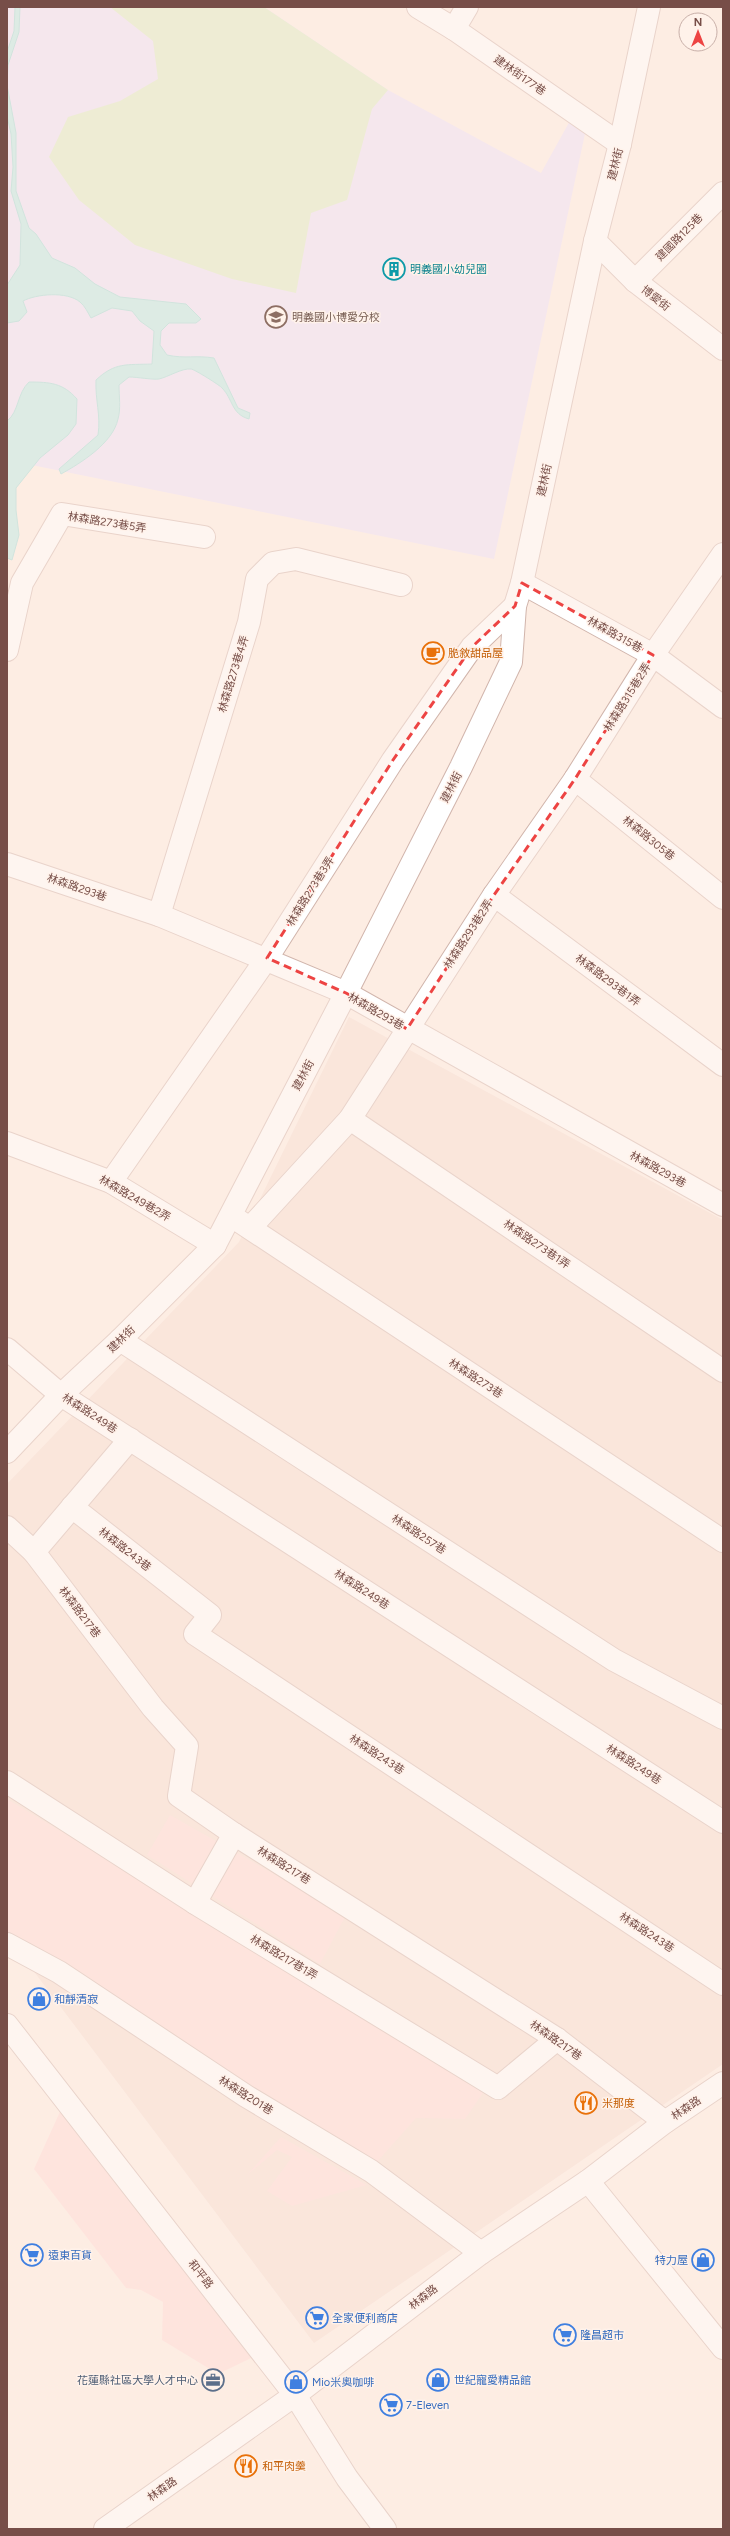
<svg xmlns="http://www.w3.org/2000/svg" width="730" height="2536" font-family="Figtree,'Noto Sans TC',sans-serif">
<rect width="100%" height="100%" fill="#fdede3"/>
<polygon fill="#f5ddd1" points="349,1017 723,1220 723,2064 314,2343 23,1957 7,1943 7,1484 239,1242"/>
<g fill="#fedad6">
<polygon points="7,1799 487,2087 465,2119 416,2118 377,2162 288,2115 7,1934"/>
<polygon points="170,1815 346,1915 320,1964 147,1855"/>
<polygon points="68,2094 262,2353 218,2374 162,2340 163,2302 141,2290 126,2288 34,2169"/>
<polygon points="281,2137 367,2185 292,2206 267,2191 292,2157 277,2150 247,2175"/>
</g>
<polygon fill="#ebe0f9" points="7,7 264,7 388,90 541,173 571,119 586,129 494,559 7,460"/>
<polygon fill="#dbebc1" points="110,7 264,7 388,90 372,109 347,200 311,213 296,293 232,279 135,245 79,200 49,157 68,117 120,101 158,79 153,41"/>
<g fill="#b7e8e4" stroke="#9cdad6">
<path d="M15,7H20L19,32L8,65L7,85L16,133V191L29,228L36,234L52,258L75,268L95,284L120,297L186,304L201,319L196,323H169L161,331L160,345L167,355C185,359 196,355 214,358L238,408L250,413L249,419C231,414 233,399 222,388C221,386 194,369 191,369C182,368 168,377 159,379C153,380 137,377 129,377L119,385C119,396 121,409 118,419C113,443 81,463 61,474L59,469L98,435C101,415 95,400 96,380C115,362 127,365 152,364L154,331L140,321L132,311L112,308L91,318C88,313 85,306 80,302C67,291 36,294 23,301L27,312L19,321L7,323V285L20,265L21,224L11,191L13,167L11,134L7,116V52L14,31Z"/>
<path d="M29,382C50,382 63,383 77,399L76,424L68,435L40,458L16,488V510L19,535L12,560L7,558V421C19,412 17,393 29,382Z"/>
</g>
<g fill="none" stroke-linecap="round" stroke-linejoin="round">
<g stroke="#d1b5ac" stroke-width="24">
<g id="minor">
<polyline points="418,7 454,29 620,144"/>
<polyline points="454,29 467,7"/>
<polyline points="595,241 635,281 723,349"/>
<polyline points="635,281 723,193"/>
<polyline points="522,583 653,655 723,707"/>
<polyline points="7,650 22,583 62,514 204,537"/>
<polyline points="575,779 723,898"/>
<polyline points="7,864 159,915 346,993 723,1205"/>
<polyline points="494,895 723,1065"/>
<polyline points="159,915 249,622 257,579 273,563 296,559 401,585"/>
<polyline points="350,1119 723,1371"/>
<polyline points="7,1143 111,1182 215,1245"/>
<polyline points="111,1182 267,958 393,760 472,647 515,606"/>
<polyline points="239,1221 723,1541"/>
<polyline points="250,1228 350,1119 494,895 575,779 653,655 723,554"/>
<polyline points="120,1340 614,1660 723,1718"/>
<polyline points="7,1349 61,1395 723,1822"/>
<polyline points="7,1452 61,1395 120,1340 215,1245 346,993 461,767 511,662 515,606 522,583 595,241 620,144 649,7"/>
<polyline points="72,1507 210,1615 195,1634 723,1984"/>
<polyline points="7,1527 34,1552 153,1708 187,1746 179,1796 234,1834 557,2039 665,2122"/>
<polyline points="34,1552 130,1439"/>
<polyline points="7,1782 195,1903 498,2088 557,2039"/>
<polyline points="195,1903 234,1834"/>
<polyline points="7,1944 59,1972 246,2096 371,2171 481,2253"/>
<polyline points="7,2025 295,2395 347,2478 385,2529"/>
<polyline points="588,2181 723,2348"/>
<polyline points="105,2529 295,2395 481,2253 588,2181 665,2122 723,2083"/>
</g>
</g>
<use href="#minor" stroke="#fff" stroke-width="22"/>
</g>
<path d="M0 0H730V2536H0ZM522,583L653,655L575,779L494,895L407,1029L346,993L267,958L393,760L472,647L515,606Z" fill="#fdede3" fill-opacity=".55" fill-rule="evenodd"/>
<path fill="none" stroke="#ed4443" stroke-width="3" stroke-dasharray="8 5" stroke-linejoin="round" d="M522,583L653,655L575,779L494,895L407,1029L346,993L267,958L393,760L472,647L515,606Z"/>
<defs>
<g id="building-ring" transform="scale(1.15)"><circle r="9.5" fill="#fff2ea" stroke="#0f9aa8" stroke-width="1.5"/><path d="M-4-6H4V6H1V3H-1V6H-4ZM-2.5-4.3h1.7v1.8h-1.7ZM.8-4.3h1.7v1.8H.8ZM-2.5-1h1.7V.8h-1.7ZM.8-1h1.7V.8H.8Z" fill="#0f9aa8"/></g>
<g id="school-ring" transform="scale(1.15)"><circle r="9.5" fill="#fff2ea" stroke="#8d6e63" stroke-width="1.5"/><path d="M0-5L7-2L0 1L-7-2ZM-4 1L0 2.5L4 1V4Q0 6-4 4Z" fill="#8d6e63"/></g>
<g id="cafe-ring" transform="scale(1.15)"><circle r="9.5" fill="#fff2ea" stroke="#e8710a" stroke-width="1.5"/><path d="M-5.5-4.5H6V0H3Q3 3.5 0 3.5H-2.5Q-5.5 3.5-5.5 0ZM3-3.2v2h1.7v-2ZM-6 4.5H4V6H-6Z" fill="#e8710a"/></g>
<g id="shop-ring" transform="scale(1.15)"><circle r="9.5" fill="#fff2ea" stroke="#3f7fe0" stroke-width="1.5"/><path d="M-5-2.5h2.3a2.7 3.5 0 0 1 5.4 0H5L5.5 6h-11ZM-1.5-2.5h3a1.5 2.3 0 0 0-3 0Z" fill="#3f7fe0"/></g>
<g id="restaurant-ring" transform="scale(1.15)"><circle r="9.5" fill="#fff2ea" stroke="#e8710a" stroke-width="1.5"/><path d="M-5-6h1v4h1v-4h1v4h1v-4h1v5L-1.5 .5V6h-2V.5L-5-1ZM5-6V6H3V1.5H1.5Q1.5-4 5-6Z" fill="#e8710a"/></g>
<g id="supermarket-ring" transform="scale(1.15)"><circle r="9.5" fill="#fff2ea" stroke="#3f7fe0" stroke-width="1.5"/><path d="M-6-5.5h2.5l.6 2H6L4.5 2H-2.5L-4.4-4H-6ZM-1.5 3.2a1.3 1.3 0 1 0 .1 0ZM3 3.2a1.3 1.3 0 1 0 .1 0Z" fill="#3f7fe0"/></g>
<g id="office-ring" transform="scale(1.15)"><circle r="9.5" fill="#fff2ea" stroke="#5c6f8a" stroke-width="1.5"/><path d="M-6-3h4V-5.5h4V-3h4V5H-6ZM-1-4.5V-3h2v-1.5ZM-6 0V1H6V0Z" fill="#5c6f8a"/></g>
</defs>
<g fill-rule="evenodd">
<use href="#building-ring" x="394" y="269"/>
<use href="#school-ring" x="276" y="317"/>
<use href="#cafe-ring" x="433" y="653"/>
<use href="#shop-ring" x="39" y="1999"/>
<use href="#restaurant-ring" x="586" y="2103"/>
<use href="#supermarket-ring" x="32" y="2255"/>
<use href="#shop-ring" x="703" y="2260"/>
<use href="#supermarket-ring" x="317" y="2318"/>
<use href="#supermarket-ring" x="565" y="2335"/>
<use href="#office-ring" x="213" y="2380"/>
<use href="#shop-ring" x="438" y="2380"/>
<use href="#shop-ring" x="296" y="2382"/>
<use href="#supermarket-ring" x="391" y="2405"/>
<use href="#restaurant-ring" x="246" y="2466"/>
</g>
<g text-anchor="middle" stroke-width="3" stroke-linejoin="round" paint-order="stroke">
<g font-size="11" fill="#774e48" stroke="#fff2ea">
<text transform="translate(520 75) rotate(35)" y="4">建林街177巷</text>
<text transform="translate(615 164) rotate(-76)" y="4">建林街</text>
<text transform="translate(679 237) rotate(-45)" y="4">建國路125巷</text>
<text transform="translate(656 298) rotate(38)" y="4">博愛街</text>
<text transform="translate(544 480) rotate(-78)" y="4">建林街</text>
<text transform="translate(107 522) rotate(9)" y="4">林森路273巷5弄</text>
<text transform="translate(615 634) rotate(29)" y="4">林森路315巷</text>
<text transform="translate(233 674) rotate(-73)" y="4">林森路273巷4弄</text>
<text transform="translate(627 697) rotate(-58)" y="4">林森路315巷2弄</text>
<text transform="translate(451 787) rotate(-63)" y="4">建林街</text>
<text transform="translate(649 838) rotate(39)" y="4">林森路305巷</text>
<text transform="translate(77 887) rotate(19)" y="4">林森路293巷</text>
<text transform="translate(310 891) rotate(-58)" y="4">林森路273巷3弄</text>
<text transform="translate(468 934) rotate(-57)" y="4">林森路293巷2弄</text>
<text transform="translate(608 980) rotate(37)" y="4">林森路293巷1弄</text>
<text transform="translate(376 1011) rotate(30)" y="4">林森路293巷</text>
<text transform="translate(303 1075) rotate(-62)" y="4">建林街</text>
<text transform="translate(658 1169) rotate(29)" y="4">林森路293巷</text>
<text transform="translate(135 1198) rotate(30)" y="4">林森路249巷2弄</text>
<text transform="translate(537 1244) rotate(34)" y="4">林森路273巷1弄</text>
<text transform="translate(121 1339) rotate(-44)" y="4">建林街</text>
<text transform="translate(476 1378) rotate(33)" y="4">林森路273巷</text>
<text transform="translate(90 1413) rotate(33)" y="4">林森路249巷</text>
<text transform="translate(419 1534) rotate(33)" y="4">林森路257巷</text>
<text transform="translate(125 1549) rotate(38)" y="4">林森路243巷</text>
<text transform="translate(362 1589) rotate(33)" y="4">林森路249巷</text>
<text transform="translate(80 1612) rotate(53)" y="4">林森路217巷</text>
<text transform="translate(377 1754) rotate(33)" y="4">林森路243巷</text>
<text transform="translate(634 1764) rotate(33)" y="4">林森路249巷</text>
<text transform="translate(284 1865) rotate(32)" y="4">林森路217巷</text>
<text transform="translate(647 1932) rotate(33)" y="4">林森路243巷</text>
<text transform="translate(284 1957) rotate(31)" y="4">林森路217巷1弄</text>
<text transform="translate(556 2040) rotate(35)" y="4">林森路217巷</text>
<text transform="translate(246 2095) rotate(32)" y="4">林森路201巷</text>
<text transform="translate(686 2108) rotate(-34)" y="4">林森路</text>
<text transform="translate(201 2274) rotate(52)" y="4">和平路</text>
<text transform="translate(423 2297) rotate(-38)" y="4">林森路</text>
<text transform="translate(162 2489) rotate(-35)" y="4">林森路</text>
</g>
<g font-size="11" fill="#0d838f" stroke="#fff2ea" text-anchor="start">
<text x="410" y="273">明義國小幼兒園</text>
</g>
<g font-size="11" fill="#785e54" stroke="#fff2ea" text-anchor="start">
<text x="292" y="321">明義國小博愛分校</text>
</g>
<g font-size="11" fill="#c56008" stroke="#fff2ea" text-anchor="start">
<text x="448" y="657">脆敘甜品屋</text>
<text x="602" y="2107">米那度</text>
<text x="262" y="2470">和平肉羹</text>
</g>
<g font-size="11" fill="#366cbe" stroke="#fff2ea" text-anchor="start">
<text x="54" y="2003">和靜清寂</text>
<text x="48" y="2259">遠東百貨</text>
<text x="688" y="2264" text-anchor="end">特力屋</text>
<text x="332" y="2322">全家便利商店</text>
<text x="580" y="2339">隆昌超市</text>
<text x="454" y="2384">世紀寵愛精品館</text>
<text x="312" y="2386">Mio米奧咖啡</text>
<text x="406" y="2409">7-Eleven</text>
</g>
<g font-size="11" fill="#4e5e75" stroke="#fff2ea" text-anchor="end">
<text x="198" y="2384">花蓮縣社區大學人才中心</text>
</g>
</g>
<rect width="730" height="2536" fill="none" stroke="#774e48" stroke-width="16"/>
<g transform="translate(698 32)"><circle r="19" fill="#fff2ea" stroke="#c9b0a9"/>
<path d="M0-3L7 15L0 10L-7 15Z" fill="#ed4443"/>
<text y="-6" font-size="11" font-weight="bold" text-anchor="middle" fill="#774e48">N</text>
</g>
</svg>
